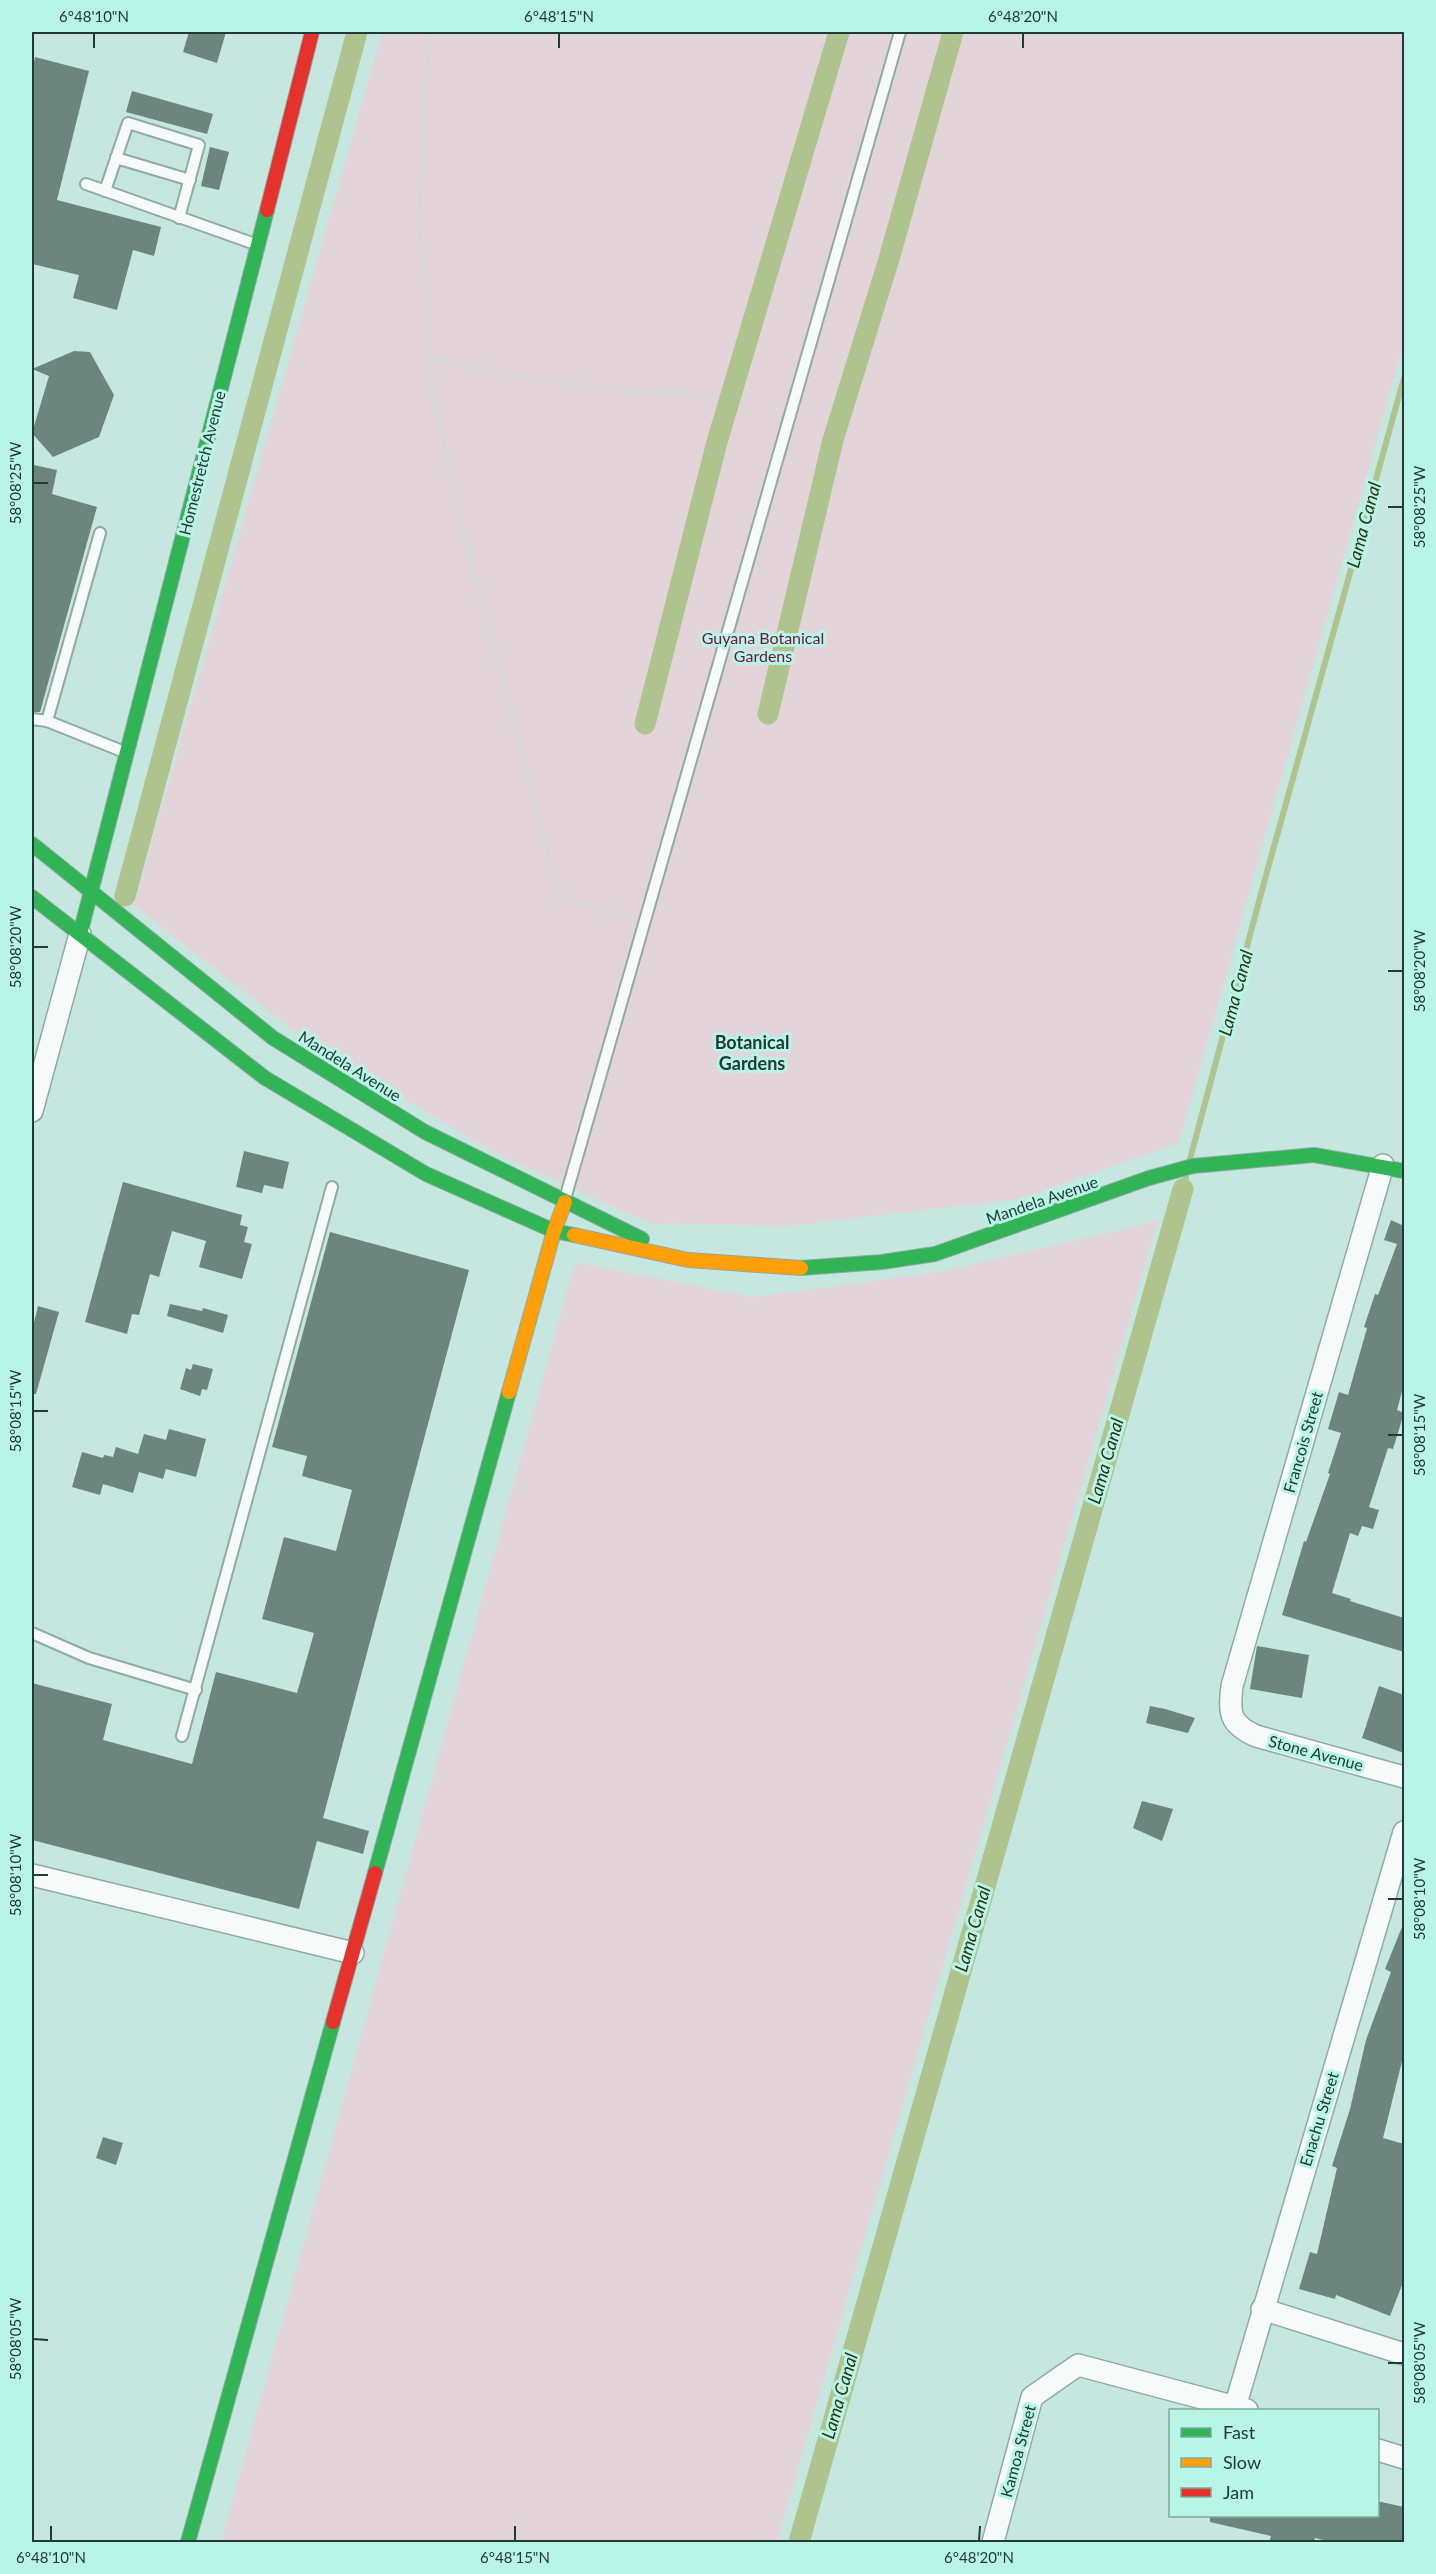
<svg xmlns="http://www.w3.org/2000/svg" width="1436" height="2574" font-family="Lato,sans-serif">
<rect width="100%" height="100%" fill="#c6e7df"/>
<g fill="#e3d4d9">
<polygon points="382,32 1404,32 1404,342 1179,1143 1020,1199 786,1226 649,1223 493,1152 301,1037 134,905"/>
<polygon points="1158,1221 777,2542 221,2542 575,1262 753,1297 945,1271"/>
</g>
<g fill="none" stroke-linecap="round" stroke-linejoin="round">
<g stroke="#aec38d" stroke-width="6">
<polyline points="1190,1159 1265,879 1404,378"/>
<polyline points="1183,1189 1186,1177"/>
</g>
<g stroke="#aec38d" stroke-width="21">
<polyline points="768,714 833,440 889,259 953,32"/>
<polyline points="645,724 717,442 839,32"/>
<polyline points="125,896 357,32"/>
<polyline points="799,2542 1183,1189"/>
</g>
</g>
<g fill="#6c857d">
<polygon points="189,32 226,32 217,63 183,52"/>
<polygon points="35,57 89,71 57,200 161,227 154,256 133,250 117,310 73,298 79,275 32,264 32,71"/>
<polygon points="132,91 213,114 207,134 126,112"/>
<polygon points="210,147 229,152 219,190 201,186"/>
<polygon points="74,351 90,352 114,395 99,437 53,457 32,433 49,376 32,369"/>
<polygon points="34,465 57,470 52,494 97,507 40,712 32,712 32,475"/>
<polygon points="244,1151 289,1162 283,1189 264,1185 262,1193 236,1187"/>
<polygon points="123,1182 242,1215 240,1225 248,1227 244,1242 252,1244 242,1279 199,1267 206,1241 172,1231 159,1277 150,1274 139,1315 132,1314 127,1334 85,1322"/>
<polygon points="1391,1220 1404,1226 1404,1384 1397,1410 1404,1413 1393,1449 1388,1448 1369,1507 1379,1510 1373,1529 1362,1526 1358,1536 1350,1533 1332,1593 1351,1599 1350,1601 1404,1618 1404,1652 1282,1615 1304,1541 1306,1542 1330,1474 1328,1473 1341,1433 1328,1429 1339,1392 1348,1395 1367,1328 1364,1327 1375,1294 1378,1295 1397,1244 1384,1240"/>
<polygon points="330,1232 469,1270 323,1818 369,1831 363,1854 317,1841 299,1909 32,1840 32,1683 112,1704 103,1740 192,1764 216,1672 297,1693 314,1633 262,1619 284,1537 336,1551 352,1490 302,1476 307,1456 272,1447"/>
<polygon points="170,1304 202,1311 203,1308 228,1315 223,1333 167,1316"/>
<polygon points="38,1306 59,1312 36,1394 32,1394 32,1331"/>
<polygon points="193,1364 213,1369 207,1390 202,1389 200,1396 180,1389 186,1368 191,1370"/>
<polygon points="169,1429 206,1439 196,1477 166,1469 163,1479 139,1472 133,1493 103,1484 100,1495 72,1487 82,1452 103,1458 104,1455 113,1457 116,1447 138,1454 144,1434 166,1440"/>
<polygon points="1257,1646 1309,1655 1302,1698 1250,1689"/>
<polygon points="1379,1686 1404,1695 1404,1753 1362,1738"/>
<polygon points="1150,1706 1165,1709 1195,1718 1188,1733 1146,1723"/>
<polygon points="1142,1801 1173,1809 1162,1841 1133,1828"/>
<polygon points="1404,1922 1404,2053 1383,2138 1404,2144 1404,2280 1390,2316 1336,2295 1335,2299 1299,2289 1310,2252 1317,2254 1337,2168 1332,2166 1350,2109 1366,2040 1391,1972 1385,1969"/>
<polygon points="103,2137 123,2143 116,2165 96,2158"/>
<polygon points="1377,2501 1404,2507 1404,2542 1331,2542 1315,2538 1314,2542 1269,2542 1271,2536 1210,2522 1210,2516 1377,2516"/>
</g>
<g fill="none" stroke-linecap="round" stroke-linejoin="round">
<g stroke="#90aaa5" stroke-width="14">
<g id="lane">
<polyline points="116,158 190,180"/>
<polyline points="86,184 255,244"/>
<polyline points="105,191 128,123 199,145 179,218"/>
<polyline points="32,719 47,721 127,753"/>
<polyline points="47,721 100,533"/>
<polyline points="565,1199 900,32"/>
<polyline points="32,1633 89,1658 196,1690"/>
<polyline points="182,1736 332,1187"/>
</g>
</g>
<g stroke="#90aaa5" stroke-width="24">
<g id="street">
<polyline points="32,1111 80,934"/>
<path d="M1383,1165L1232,1686C1229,1713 1229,1724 1256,1736L1404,1777"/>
<polyline points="32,1875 353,1953"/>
<polyline points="1262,2309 1404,2354"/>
<polyline points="1235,2407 1404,1832"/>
<polyline points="1378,2450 1404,2458"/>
<polyline points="993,2542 1032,2397 1078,2365 1247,2410"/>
</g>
</g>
<g stroke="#90aaa5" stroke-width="16">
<g id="fast">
<polyline points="32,844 273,1038 425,1132 642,1239"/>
<polyline points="32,897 265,1078 426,1174 554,1231 574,1235"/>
<polyline points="80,934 267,210"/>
<polyline points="801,1268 882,1262 935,1254 1149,1178 1193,1166 1314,1155 1404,1171"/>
<polyline points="375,1873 509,1392"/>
<polyline points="188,2542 333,2022"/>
</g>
</g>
<g stroke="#90aaa5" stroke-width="16">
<g id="slow">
<polyline points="574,1235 688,1260 801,1268"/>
<polyline points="509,1392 554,1231 565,1202"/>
</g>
</g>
<g stroke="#90aaa5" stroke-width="16">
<g id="jam">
<polyline points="267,210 312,32"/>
<polyline points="333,2022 375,1873"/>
</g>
</g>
<g stroke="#d0dbd8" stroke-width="4" stroke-dasharray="4.5 3" stroke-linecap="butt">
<polyline points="429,32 419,223 429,303 426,358 464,533 560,897 632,920"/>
<polyline points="426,358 518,376 602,389 714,396"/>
</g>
<use href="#lane" stroke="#f6fbfa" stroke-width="10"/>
<use href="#street" stroke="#f6fbfa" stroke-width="21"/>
<use href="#fast" stroke="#30b455" stroke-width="14"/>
<use href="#slow" stroke="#ff9f0a" stroke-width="14"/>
<use href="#jam" stroke="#e5322d" stroke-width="14"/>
</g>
<path fill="none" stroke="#213a35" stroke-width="2" d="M94,48V33M559,48V33M1023,48V33M33,483H48M1388,507H1403M33,947H48M1388,971H1403M33,1411H48M1388,1435H1403M33,1875H48M1388,1899H1403M33,2339L48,2340M1388,2363H1403M51,2541V2526M515,2541V2526M979,2541L980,2526"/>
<g text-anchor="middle" stroke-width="6" stroke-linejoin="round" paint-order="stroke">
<g font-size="16" fill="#213a35" stroke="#b8f5e7">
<text transform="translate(202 463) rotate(-76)" y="6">Homestretch Avenue</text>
<text transform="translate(350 1066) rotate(32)" y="6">Mandela Avenue</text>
<text transform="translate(1042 1200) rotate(-19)" y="6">Mandela Avenue</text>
<text transform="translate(1303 1442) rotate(-74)" y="6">Francois Street</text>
<text transform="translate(1316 1753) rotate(15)" y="6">Stone Avenue</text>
<text transform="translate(1319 2119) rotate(-73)" y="6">Enachu Street</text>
<text transform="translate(1018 2451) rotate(-75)" y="6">Kamoa Street</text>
</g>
<g font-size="16" fill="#70143d" stroke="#b8f5e7">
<text x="763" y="644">Guyana Botanical<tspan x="763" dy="18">Gardens</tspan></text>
</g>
<g font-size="18" font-style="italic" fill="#2b3211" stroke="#b8f5e7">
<text transform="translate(1364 525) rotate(-75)" y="6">Lama Canal</text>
<text transform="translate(1236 993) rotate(-75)" y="6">Lama Canal</text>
<text transform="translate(1106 1461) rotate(-74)" y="6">Lama Canal</text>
<text transform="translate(973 1929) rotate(-74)" y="6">Lama Canal</text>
<text transform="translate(840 2396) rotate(-74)" y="6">Lama Canal</text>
</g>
<g font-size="18" font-weight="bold" fill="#213a35" stroke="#b8f5e7">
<text x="752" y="1049">Botanical<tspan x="752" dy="21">Gardens</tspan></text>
</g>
</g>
<rect width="1436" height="2574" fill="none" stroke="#b8f5e7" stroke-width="66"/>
<rect x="1169" y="2409" width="210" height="108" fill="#b8f5e7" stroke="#7caaa0" stroke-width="1.5"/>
<rect x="1181" y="2428" width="30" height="9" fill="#30b455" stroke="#7caaa0" stroke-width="1.5"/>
<text x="1223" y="2439" font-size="18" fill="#213a35">Fast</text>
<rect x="1181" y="2458" width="30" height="9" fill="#ff9f0a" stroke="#7caaa0" stroke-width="1.5"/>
<text x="1223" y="2469" font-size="18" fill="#213a35">Slow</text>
<rect x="1181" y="2488" width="30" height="9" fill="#e5322d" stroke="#7caaa0" stroke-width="1.5"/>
<text x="1223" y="2499" font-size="18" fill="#213a35">Jam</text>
<rect x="33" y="33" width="1370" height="2508" fill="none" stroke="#213a35" stroke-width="2"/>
<g font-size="15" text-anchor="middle" fill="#213a35">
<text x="94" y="22">6°48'10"N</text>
<text x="559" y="22">6°48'15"N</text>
<text x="1023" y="22">6°48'20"N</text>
<text transform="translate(16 483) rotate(-90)" y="5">58°08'25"W</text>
<text transform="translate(1420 507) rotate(-90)" y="5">58°08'25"W</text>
<text transform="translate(16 947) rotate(-90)" y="5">58°08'20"W</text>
<text transform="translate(1420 971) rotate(-90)" y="5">58°08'20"W</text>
<text transform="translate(16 1411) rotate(-90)" y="5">58°08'15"W</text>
<text transform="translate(1420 1435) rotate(-90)" y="5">58°08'15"W</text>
<text transform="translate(16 1875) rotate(-90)" y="5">58°08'10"W</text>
<text transform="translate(1420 1899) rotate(-90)" y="5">58°08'10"W</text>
<text transform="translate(16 2339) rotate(-90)" y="5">58°08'05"W</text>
<text transform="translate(1420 2363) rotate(-90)" y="5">58°08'05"W</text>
<text x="51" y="2563">6°48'10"N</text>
<text x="515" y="2563">6°48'15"N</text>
<text x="979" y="2563">6°48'20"N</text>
</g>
</svg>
